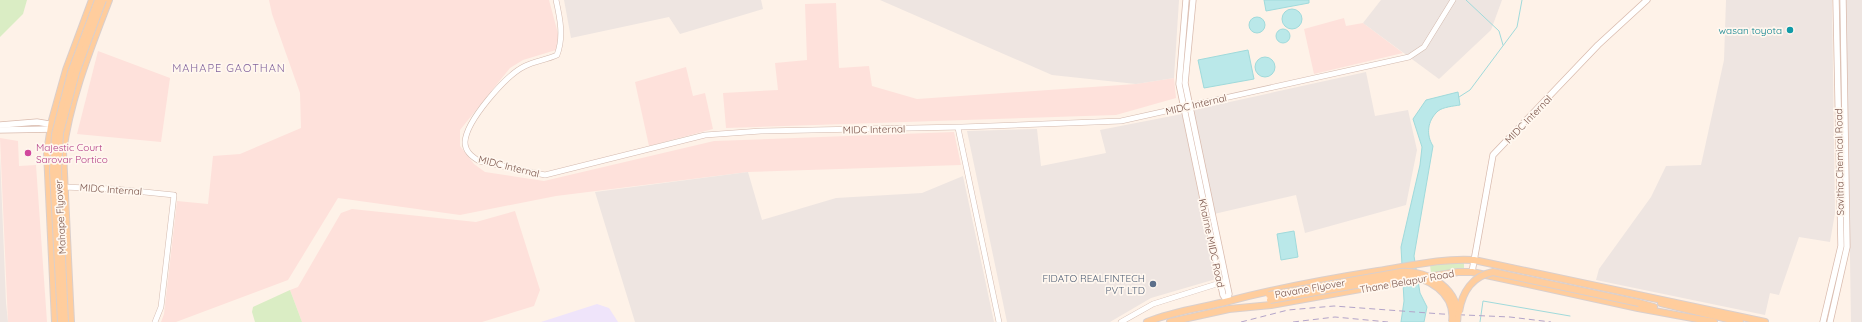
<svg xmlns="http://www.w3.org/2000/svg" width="1862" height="322" font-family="Quicksand,sans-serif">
<rect width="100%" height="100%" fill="#fef2e8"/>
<g fill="#fee1db">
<polygon points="269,0 549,0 560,41 556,50 523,60 510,68 460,130 460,146 474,164 485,172 544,181 714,141 954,132 961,165 748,172 556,196 460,215 338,198 288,280 176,322 161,322 164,314 177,201 208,204 213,156 240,154 301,128 300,93 272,14"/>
<polygon points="836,3 839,68 869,66 872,86 917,99 1136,84 1174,78 1176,98 1116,115 726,128 723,93 778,90 775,63 807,60 805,4"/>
<polygon points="1344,18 1346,26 1363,23 1403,53 1314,74 1304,29"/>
<polygon points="98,51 170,78 161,142 77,134"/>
<polygon points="686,67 693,96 705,93 713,129 649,146 635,82"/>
<polygon points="0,138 18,141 19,166 36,165 47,322 8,322"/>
<polygon points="352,209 476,222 515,211 540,290 534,306 482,322 302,322 290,290 298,287 341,213"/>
</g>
<g fill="#eee5e1">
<polygon points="564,0 761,0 763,9 680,34 669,17 571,38"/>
<polygon points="880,0 1179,0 1174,78 1136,84 1052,75"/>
<polygon points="1381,0 1502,0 1491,30 1439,79 1363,23"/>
<polygon points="1726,0 1832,0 1835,213 1830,242 1799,237 1779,295 1770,293 1765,315 1596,280 1599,269 1651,197 1666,166 1701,165 1724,60"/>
<polygon points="1846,0 1862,0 1862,322 1851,322"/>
<polygon points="1366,72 1375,116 1408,110 1417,150 1406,205 1305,233 1296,195 1214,214 1193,110"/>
<polygon points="1182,114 1216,279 1151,298 1110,322 1007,322 967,131 1037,129 1041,166 1106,153 1100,130"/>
<polygon points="0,155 6,303 8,322 0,322"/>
<polygon points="748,172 762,220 836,198 922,193 963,176 994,322 635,322 595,192"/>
</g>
<polygon fill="#efe4fa" points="597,304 609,308 618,322 541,322"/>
<g fill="#daedc4">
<polygon points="0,0 27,0 23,14 0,37"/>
<polygon points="1458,262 1464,263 1464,269 1431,273 1430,265"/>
<polygon points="290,290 302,322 255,322 252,312 253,307"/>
</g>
<g fill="#bae8e9" stroke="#a0dadb">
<polygon points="1264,0 1309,0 1309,3 1266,11"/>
<circle cx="1292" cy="19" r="10"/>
<circle cx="1257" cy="25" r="8"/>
<circle cx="1283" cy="36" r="7"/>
<polygon points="1248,50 1254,79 1204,88 1198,60"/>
<circle cx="1265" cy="67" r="10"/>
<path d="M1458,92L1460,105C1454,106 1443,107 1438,111C1427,121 1426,135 1433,146L1414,256L1420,293L1427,307L1424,322H1401L1404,301L1401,247L1420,165L1422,147L1413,119L1426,100Z"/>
<polygon points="1294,231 1298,257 1281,260 1277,234"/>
</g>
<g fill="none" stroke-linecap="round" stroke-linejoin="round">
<g stroke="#a0dadb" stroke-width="1">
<polyline points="1466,0 1499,31 1503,45"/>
<polyline points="1459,97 1470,90 1517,27 1522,0"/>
<polyline points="1480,322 1483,301 1570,316"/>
</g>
<g stroke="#d3baaf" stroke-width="6">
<g id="tertiary">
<path d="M556,0C560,18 564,37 557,55C546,60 535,61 525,66C506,75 466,121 465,142C465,151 471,156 479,161L545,175L705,135L761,131L962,127L1121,121L1409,57L1424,47L1453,0"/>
<polyline points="958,128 999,322"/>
<polyline points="62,187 115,189 174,195 161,307 155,322"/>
<polyline points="1121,322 1153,304 1223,282"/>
</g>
</g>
<g stroke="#d9bbae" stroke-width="7">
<g id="secondary">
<polyline points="1186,0 1179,84 1223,295 1227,301"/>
<polyline points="1193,0 1185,83 1229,294 1227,301"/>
<polyline points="0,125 37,122 55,125"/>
<polyline points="0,130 54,129"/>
<polyline points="1472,272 1493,155 1598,45 1647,0"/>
<polyline points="1823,322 1841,246 1836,0"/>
<polyline points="1830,322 1847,247 1843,0"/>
</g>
</g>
<g stroke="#dacfcc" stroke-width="8">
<g id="primary">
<polyline points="1427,277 1458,272 1472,272 1638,308 1714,322"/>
<polyline points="1639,303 1654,307"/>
<polyline points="1661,303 1740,322"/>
<polyline points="55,322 47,152 52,120 66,70 92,0"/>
<path d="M71,322L63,152C70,99 90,50 109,0"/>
<path d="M1147,322C1174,311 1201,308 1229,301C1278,288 1328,279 1378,271C1410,266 1441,258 1474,260L1765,322"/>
<polyline points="1170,322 1229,309 1271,305 1416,279"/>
</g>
</g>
<use href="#tertiary" stroke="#fff" stroke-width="5"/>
<use href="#secondary" stroke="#fff" stroke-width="5.5"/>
<use href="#primary" stroke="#ffcd9d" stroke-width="6"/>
<g stroke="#b3a4c9" stroke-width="1" stroke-dasharray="6 4" stroke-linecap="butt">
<polyline points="1241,322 1288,310 1334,306 1442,314 1510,317 1551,322"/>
<polyline points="1293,322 1335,317 1388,322"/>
</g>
<g stroke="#dacfcc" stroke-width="8" stroke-linecap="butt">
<g id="primary-bridge">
<path d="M1269,295L1401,272C1429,270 1462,290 1457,322"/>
<path d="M1270,300L1402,277C1427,275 1456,293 1452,322"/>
<path d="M1459,312C1462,293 1472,276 1493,272L1639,303"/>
<polyline points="61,322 53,171 55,134 71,72 98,0"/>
<polyline points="65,322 58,172 60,133 76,73 103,0"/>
</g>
</g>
<use href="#primary-bridge" stroke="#ffcd9d" stroke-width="6"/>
</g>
<circle fill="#0f9aa8" stroke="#fff7ef" stroke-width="1.5" cx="1790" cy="30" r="4"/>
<circle fill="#d1479c" stroke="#fff7ef" stroke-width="1.5" cx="28" cy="153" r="4"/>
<circle fill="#5c6f8a" stroke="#fff7ef" stroke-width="1.5" cx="1153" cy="284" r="4"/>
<g text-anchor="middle" stroke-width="3.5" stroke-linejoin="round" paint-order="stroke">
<g font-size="10" fill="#0d838f" stroke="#fff7ef" text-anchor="end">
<text x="1782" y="34">wasan toyota</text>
</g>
<g font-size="10" fill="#7a544a" stroke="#fff7ef">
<text transform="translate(1196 104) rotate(-13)" y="4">MIDC Internal</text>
<text transform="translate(1528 119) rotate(-46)" y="4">MIDC Internal</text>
<text transform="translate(874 129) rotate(-1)" y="4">MIDC Internal</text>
<text transform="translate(1839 162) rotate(-91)" y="4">Savitha Chemical Road</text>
<text transform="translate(509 166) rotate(14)" y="4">MIDC Internal</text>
<text transform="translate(111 189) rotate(4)" y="4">MIDC Internal</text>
<text transform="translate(60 217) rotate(-93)" y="4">Mahape Flyover</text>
<text transform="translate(1212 243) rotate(78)" y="4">Khairne MIDC Road</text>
<text transform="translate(1407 281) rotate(-10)" y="4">Thane Belapur Road</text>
<text transform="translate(1310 288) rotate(-10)" y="4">Pavane Flyover</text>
</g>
<g font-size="10" fill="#b23c85" stroke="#fff7ef" text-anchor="start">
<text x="36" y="151">Majestic Court<tspan x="36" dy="12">Sarovar Portico</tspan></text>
</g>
<g font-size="10" fill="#4e5e75" stroke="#fff7ef" text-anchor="end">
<text x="1145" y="282">FIDATO REALFINTECH<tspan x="1145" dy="12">PVT LTD</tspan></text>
</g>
<g font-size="11" letter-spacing="1" fill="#83659d" stroke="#fff7ef">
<text x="229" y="72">MAHAPE GAOTHAN</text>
</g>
</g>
</svg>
